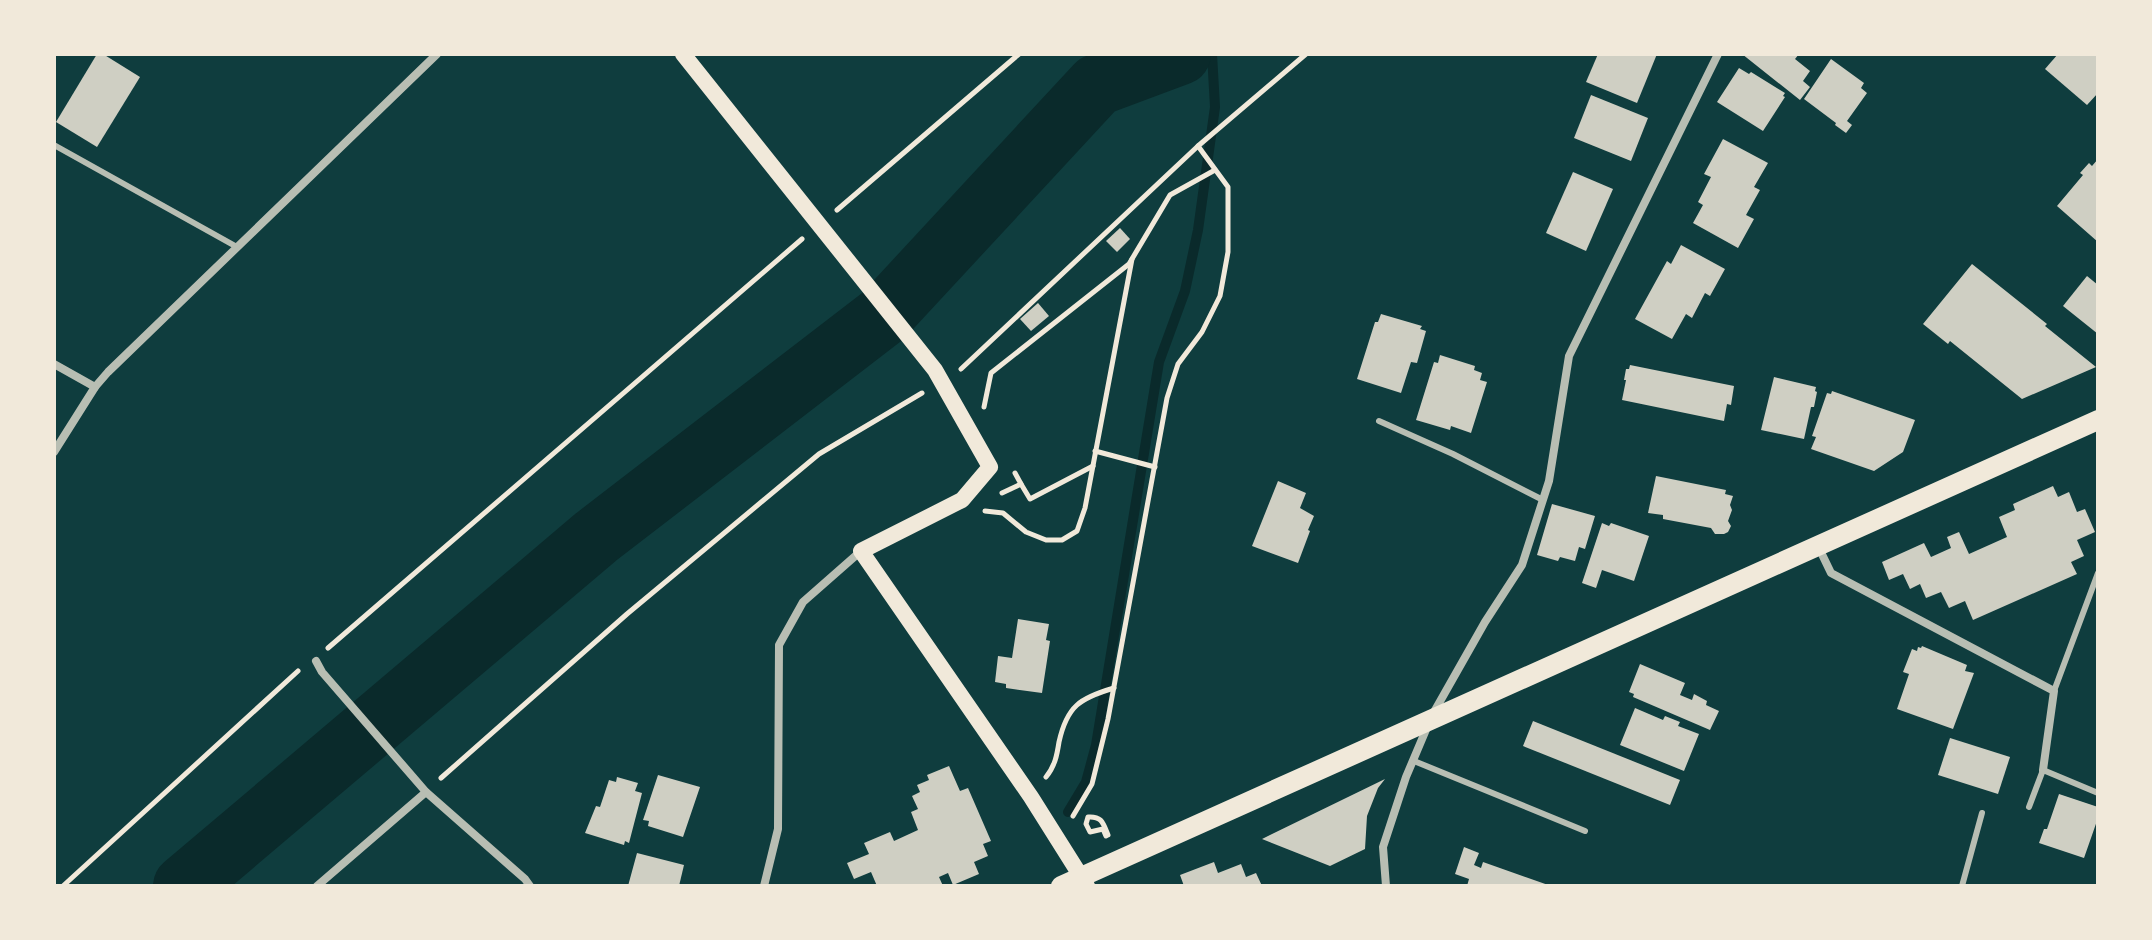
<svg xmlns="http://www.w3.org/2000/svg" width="2152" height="940" font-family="'Open Sans',sans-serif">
<rect width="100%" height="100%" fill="#0f3d3e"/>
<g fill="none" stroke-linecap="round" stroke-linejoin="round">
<polyline stroke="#0a2a2b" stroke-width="10" points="1068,812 1086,782 1096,745 1159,362 1185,291 1198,230 1215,107 1212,54"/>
<polyline stroke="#0a2a2b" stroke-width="62" points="184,886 596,537 883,316 1097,85 1180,54"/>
</g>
<g fill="#cfcfc3">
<polygon points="97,54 103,54 140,77 97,147 56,122"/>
<polygon points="1598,54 1657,54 1637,103 1586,82"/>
<polygon points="1742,54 1799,54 1795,59 1810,71 1803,81 1810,87 1800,100"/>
<polygon points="2058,54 2098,54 2098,93 2087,105 2045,69"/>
<polygon points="1831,59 1864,83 1861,88 1867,93 1847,121 1852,125 1846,133 1835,125 1836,123 1804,99"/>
<polygon points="1739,68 1749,74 1751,72 1785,93 1783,96 1785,97 1763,131 1717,102"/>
<polygon points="1591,95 1648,118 1631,161 1574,138"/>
<polygon points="1723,139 1768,163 1754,187 1760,190 1746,215 1754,219 1738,248 1693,223 1703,205 1698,202 1711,177 1704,174"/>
<polygon points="2098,159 2098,242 2057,206 2083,175 2080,173 2089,163 2092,166"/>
<polygon points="1573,172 1613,189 1586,251 1546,233"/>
<polygon points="1120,228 1130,239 1117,252 1106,241"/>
<polygon points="1681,245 1725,269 1710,296 1705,293 1692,318 1686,314 1672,339 1635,319 1667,261 1671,264"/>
<polygon points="1972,264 2047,324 2045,326 2096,367 2022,399 1950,341 1948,344 1923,324"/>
<polygon points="2087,276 2098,285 2098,334 2063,306"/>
<polygon points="1038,303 1049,316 1031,331 1020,319"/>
<polygon points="1381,314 1422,326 1420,329 1426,331 1417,363 1411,362 1401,393 1357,379 1375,322 1378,322"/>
<polygon points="1440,355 1475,366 1474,370 1482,373 1480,380 1487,382 1471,433 1451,426 1450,430 1416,420 1434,362 1438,363"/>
<polygon points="1630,365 1734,386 1731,405 1727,404 1724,421 1622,400 1626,380 1624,380 1626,369 1629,369"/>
<polygon points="1774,377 1816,387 1815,391 1817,392 1814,407 1811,407 1804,439 1761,430"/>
<polygon points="1832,391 1915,420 1903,452 1874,471 1811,449 1816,437 1812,436 1827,393 1831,394"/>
<polygon points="1656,476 1726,490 1725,494 1733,496 1730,505 1732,510 1728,521 1731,526 1728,532 1724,534 1715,534 1711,528 1663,519 1663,515 1648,513"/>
<polygon points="1278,481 1306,493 1300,508 1314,516 1308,530 1310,531 1298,563 1252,546"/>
<polygon points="2053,486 2058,497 2069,492 2077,512 2085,509 2095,532 2077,540 2084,556 2071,562 2077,574 1973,620 1965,601 1949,608 1941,592 1926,598 1920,584 1910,589 1903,574 1889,580 1882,562 1924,543 1931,557 1951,548 1947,537 1959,532 1969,554 2007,537 1999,517 2015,510 2013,504"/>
<polygon points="1552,504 1595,516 1585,549 1579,547 1575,561 1560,557 1558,561 1537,555"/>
<polygon points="1602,523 1609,526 1611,523 1649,536 1634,581 1602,570 1596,588 1582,583"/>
<polygon points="1018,619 1049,624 1046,640 1050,641 1042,693 1006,688 1006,684 995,682 998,656 1012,658"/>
<polygon points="1922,646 1967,665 1965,671 1974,673 1953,729 1897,709 1909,674 1903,672 1912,649 1917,651 1918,647 1921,648"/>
<polygon points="1640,664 1685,683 1680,695 1692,700 1694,694 1707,701 1706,705 1719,711 1710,730 1633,697 1634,694 1629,692"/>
<polygon points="1635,708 1663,720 1665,716 1680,722 1678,726 1699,734 1684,771 1620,745"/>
<polygon points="1533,721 1680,780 1670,805 1523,746"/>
<polygon points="1950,738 2010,757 1998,794 1938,775"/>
<polygon points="949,766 960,791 968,788 991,841 983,844 988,856 974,862 979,874 953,885 948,873 939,877 943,886 877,886 871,872 854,879 847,863 869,854 864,843 890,832 894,841 918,830 911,812 918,809 912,796 920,792 917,785 929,780 927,775"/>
<polygon points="658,775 700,787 683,837 648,826 649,821 643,820"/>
<polygon points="617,777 638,783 635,791 642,793 629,843 625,841 624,845 585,833 596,806 600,807 609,780 616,782"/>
<polygon points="1385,779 1378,788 1367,816 1365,849 1330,866 1262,839"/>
<polygon points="2059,794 2098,807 2098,818 2084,858 2039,843 2044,829 2047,829"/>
<polygon points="1464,847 1479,853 1474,865 1481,868 1483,862 1551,886 1467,886 1469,879 1455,874"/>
<polygon points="637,853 684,865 679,886 628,886"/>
<polygon points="1214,862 1218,873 1241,864 1246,877 1256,873 1262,886 1184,886 1180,875"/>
</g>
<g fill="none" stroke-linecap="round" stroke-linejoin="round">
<g stroke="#f1e9da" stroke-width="5">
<polyline points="837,210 1019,54"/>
<polyline points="961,369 1198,146 1306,54"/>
<polyline points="984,407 991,373 1129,264 1170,195 1215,170"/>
<polyline points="1095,451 1155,467"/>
<polyline points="1021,484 1030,499 1093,466"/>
<polyline points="1002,493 1021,484 1015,473"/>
<polyline points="985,511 1003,513 1026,532 1046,540 1062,540 1077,531 1085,508 1132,259"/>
<polyline points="328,648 802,239"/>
<path d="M1046,777C1055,766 1057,755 1059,742C1067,706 1080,698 1114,688"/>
<polyline points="441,778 627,614 819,454 922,393"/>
<polyline points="1073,816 1092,784 1108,719 1167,398 1178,364 1202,332 1220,296 1228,252 1228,187 1198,146"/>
<path d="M1106,836L1103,829L1090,832L1086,824L1088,817C1102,816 1103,823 1108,835"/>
<polyline points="63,886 298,671"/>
</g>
<g stroke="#b8beb3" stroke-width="6">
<polyline points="54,145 237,247"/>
<polyline points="1379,421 1453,454 1543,500"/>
<polyline points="2054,691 2098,573"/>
<polyline points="1414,761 1585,831"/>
<polyline points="2029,807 2043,770 2098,793"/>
<polyline points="1962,886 1982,813"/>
</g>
<g stroke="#b8beb3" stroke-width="8">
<polyline points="54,364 95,387"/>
<polyline points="54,452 95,387 108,372 437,54"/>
<polyline points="1818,546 1831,573 2054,691 2043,770"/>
<polyline points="316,661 322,672 426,792 525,879 530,886"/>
<polyline points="1434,712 1485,622 1522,565 1549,481 1569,356 1718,54"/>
<polyline points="317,886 426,792"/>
<polyline points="764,886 778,829 779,645 803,602 861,551"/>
<polyline points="1386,886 1383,847 1406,777 1428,725"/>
</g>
<polyline stroke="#f1e9da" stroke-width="16" points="683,54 935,370 990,467 962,500 861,551 1031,797 1087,886"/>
<polyline stroke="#f1e9da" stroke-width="20" points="1061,886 2098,420"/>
</g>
<rect width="2152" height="940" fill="none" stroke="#f1e9da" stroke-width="112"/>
</svg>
